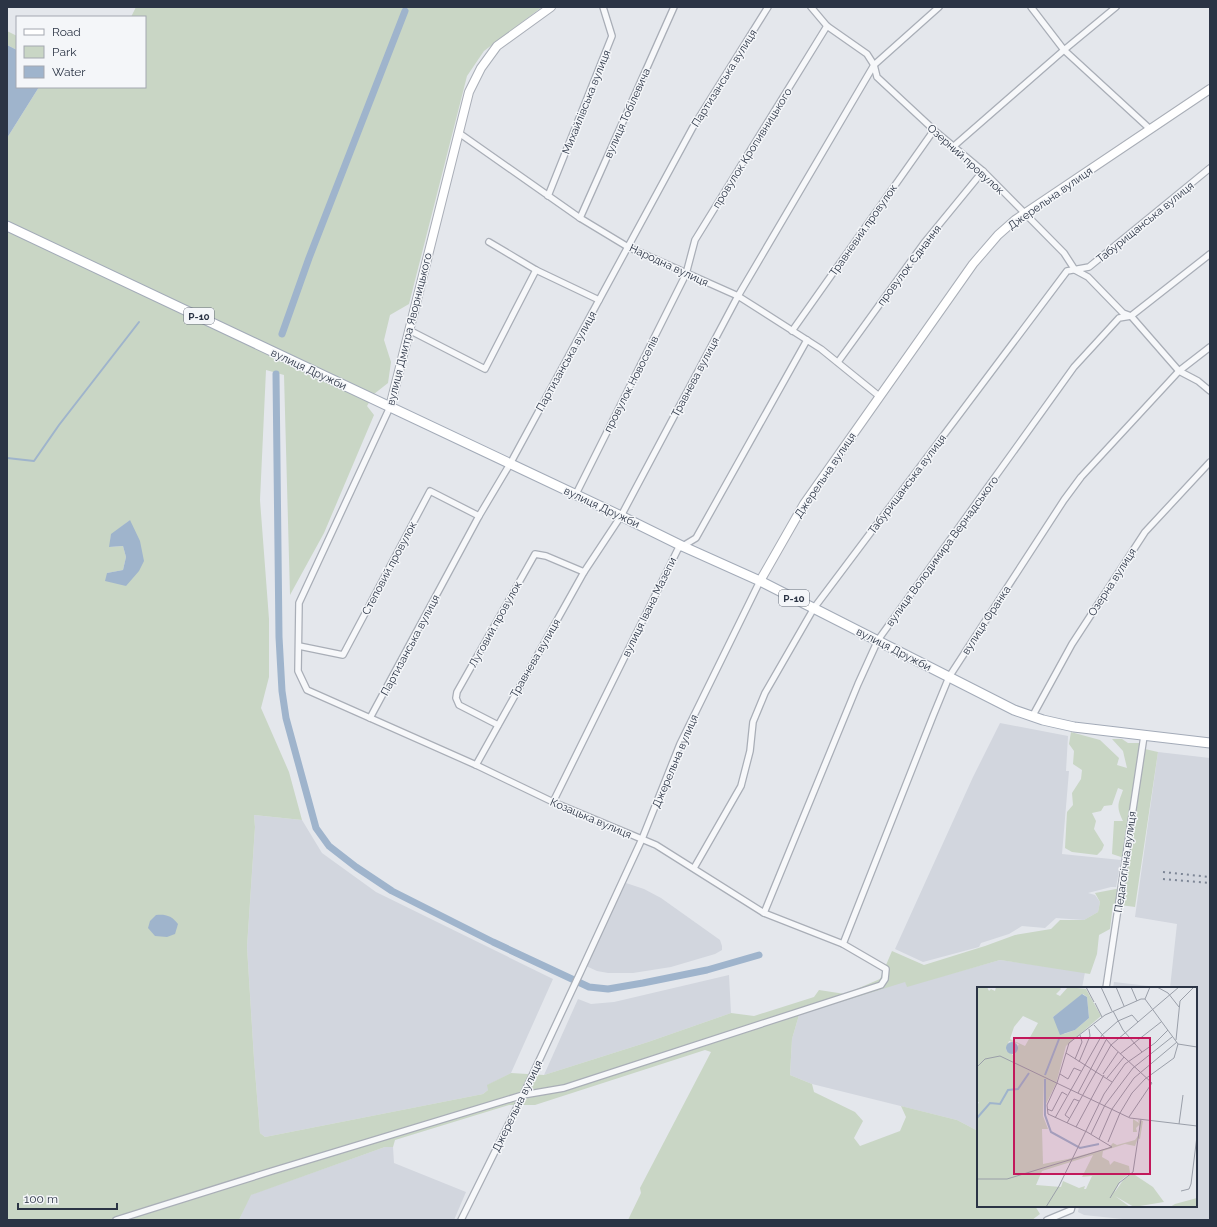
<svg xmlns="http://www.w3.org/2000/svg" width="1217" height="1227" font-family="Raleway,sans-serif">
<rect width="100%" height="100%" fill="#e4e7ec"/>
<g fill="#d2d6de">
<polygon points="1000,723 1068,736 1066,771 1069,771 1062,854 1121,860 1116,887 1111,887 1088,893 1095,895 1100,902 1098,912 1084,920 1056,918 1045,928 1022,926 1009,934 981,943 979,947 923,962 895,949 973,777"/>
<polygon points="1158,752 1210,758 1210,1220 1132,1220 1084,1215 1078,1212 1079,1206 1196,1206 1196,988 1170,988 1177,924 1135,917"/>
<polygon points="254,815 302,820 322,853 376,892 553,979 511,1073 488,1085 488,1090 483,1094 265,1137 260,1133 254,1059 247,947 255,827"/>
<polygon points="626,883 644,889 661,898 720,940 722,946 722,950 715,954 671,967 633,973 608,973 597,971 586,966"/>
<polygon points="1000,960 1085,972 1082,988 978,988 978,1131 957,1120 812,1084 790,1075 792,1039 799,1015 905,981 907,986"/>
<polygon points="729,975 731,1013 648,1042 544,1075 578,999 591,1004 614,1002"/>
<polygon points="1114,982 1166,988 1113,988"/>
<polygon points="385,1147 393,1147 394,1163 466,1192 454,1220 239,1220 250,1195"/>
</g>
<g fill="#c9d6c5" fill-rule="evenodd">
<path d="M136,7H542L484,51L467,76L409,304L390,315L384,340L391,362L388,383L374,394L367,406L374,415L324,533L290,595L284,375L266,370L260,500L269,619V677L261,708L289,772L302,820L254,815L255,827L247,947L254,1059L260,1133L265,1137L483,1094L488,1090L487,1085L511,1073L544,1075L648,1042L731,1013L754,1016L814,997L819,990L845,994L880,979L892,951L924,965L985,946L1015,935L1051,929L1060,920H1084L1098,912L1100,902L1095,893L1116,889L1125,886L1145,749L1158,752L1135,907L1113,904L1110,929L1099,935L1097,954L1090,974L1000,960L907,987L905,982L799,1015L792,1039L790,1075L812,1084L814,1092L855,1112L863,1121L854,1138L860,1146L900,1131L906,1117L901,1106L957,1120L978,1131V1206H1035L1040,1214L1032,1220H628L641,1193L640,1188L711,1052L705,1050L535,1105H509L395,1140L393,1147H385L251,1195L239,1220H7V138L39,87H145V17H131ZM130,520L126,586L107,573L123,570L126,557L123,546L110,547L111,535Z"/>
<polygon points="7,31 17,36 17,50 7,45"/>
<path d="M1071,732L1100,740L1119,758L1117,765L1127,768L1123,751L1112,739H1122L1128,743H1139L1140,748L1124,858L1112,854L1114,821H1123C1116,807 1118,804 1123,790L1118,788L1112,805L1104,806L1101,811L1092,813L1096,821L1094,829L1104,845L1102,850L1097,855L1072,852L1065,848L1067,812L1073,805L1072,793L1081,779L1082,770L1073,764L1074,751L1069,744Z"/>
</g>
<g fill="#9fb4cc">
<polygon points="7,45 17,50 17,87 39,87 7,138"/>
<polygon points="130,520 140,541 144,561 139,571 126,586 105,581 107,573 123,570 126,557 123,546 109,547 111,534"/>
<path d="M156,915C166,914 172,916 178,924L175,934L167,937L155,936L148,928L150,921Z"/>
</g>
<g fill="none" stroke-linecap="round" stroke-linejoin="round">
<polyline stroke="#9fb4cc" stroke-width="2" points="7,458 34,461 59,425 139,322"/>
<g stroke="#9fb4cc" stroke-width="7">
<polyline points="282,334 309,258 405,11"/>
<polyline points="276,374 279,637 282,691 286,718 316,828 329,846 356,867 392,891 493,942 589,987 608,989 643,983 707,970 759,955"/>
</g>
<g stroke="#a9aeb7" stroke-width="8">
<g id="street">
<polyline points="811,7 827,26 867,54 874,65 877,77 934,130 983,171 1064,253 1075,270 1088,277 1123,313 1131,316 1179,371 1198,381 1210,391"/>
<polyline points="1031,7 1064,50 1150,129"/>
<polyline points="459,133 580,218 628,247 738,296 821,349 879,396"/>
<polyline points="954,146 1064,50 1116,7"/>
<polyline points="548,196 612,36 603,7"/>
<polyline points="580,218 674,7"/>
<polyline points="489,242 536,270"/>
<polyline points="409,330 485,369 536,270 599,300"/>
<polyline points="792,331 934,130"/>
<polyline points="838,362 924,243 983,171"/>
<polyline points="576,494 686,274 695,240 827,26"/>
<polyline points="299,646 343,655 430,491 479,516"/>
<polyline points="1032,717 1072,644 1145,532 1210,462"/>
<polyline points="370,718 479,516 510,464 693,127 768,7"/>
<polyline points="498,725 459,705 456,698 457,692 535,554 546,556 584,572"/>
<polyline points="476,765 584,572 621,516 738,296 874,65 939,7"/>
<polyline points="553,802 678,549 696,538 807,340"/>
<polyline points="694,868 741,786 750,751 753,722 765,693 814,608 1067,271 1089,267 1210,168"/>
<polyline points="764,913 858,684 878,640 1074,367 1119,318 1131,316 1210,254"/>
<polyline points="843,944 933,716 949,677 1064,500 1081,477 1179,371 1210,347"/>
<polyline points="1106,988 1144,736"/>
<polyline points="116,1220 272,1171 523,1095 564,1088 881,985 885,979 886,969 843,944 764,913 656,845 553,802 476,765 307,690 298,671 299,603 390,407"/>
<polyline points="461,1220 523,1095 581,971 642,839 680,744 760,581"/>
<polyline points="1047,1220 1071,1210 1072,1206"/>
</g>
</g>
<g stroke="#a9aeb7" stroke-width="10">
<g id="secondary">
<polyline points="390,407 469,92 481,68 497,46 551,7"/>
<polyline points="760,581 804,504 973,264 998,235 1015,220 1210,89"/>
</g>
</g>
<g stroke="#a3abb8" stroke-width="11">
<polyline id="primary" points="7,226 621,516 682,546 760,581 1014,710 1043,720 1074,727 1210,743"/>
</g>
<use href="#street" stroke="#f7f8fa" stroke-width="5.5"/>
<use href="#secondary" stroke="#fff" stroke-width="8"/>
<use href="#primary" stroke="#fff" stroke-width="9"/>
<g stroke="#7d8696" stroke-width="2" stroke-dasharray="2 4" stroke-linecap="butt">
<polyline points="1163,872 1210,877"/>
<polyline points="1163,879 1210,883"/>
</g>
</g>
<g text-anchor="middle" stroke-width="3" stroke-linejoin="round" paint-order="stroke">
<g fill="#f4f6f9" stroke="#676e7b" stroke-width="1">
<rect x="184" y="308" width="30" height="16" rx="3"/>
<rect x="779" y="590" width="30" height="16" rx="3"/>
</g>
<g font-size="10" font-weight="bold" fill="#2b3445">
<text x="199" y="320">Р-10</text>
<text x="794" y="602">Р-10</text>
</g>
<g font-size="11" fill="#2b3445" stroke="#f4f6f9">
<text transform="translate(724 78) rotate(-58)" y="4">Партизанська вулиця</text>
<text transform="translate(586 102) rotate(-68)" y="4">Михайлівська вулиця</text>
<text transform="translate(627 113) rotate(-66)" y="4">вулиця Тобілевича</text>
<text transform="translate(752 148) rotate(-58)" y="4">провулок Кропивницького</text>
<text transform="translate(966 159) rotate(42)" y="4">Озерний провулок</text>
<text transform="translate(1050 198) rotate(-35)" y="4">Джерельна вулиця</text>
<text transform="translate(1145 222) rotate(-39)" y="4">Табурищанська вулиця</text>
<text transform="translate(863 230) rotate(-55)" y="4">Травневий провулок</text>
<text transform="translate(669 265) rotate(25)" y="4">Народна вулиця</text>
<text transform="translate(909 265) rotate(-53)" y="4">провулок Єднання</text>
<text transform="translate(409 329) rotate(-76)" y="4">вулиця Дмитра Яворницького</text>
<text transform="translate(566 361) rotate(-61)" y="4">Партизанська вулиця</text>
<text transform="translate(309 369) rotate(25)" y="4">вулиця Дружби</text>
<text transform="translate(695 377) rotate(-62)" y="4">Травнева вулиця</text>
<text transform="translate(631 384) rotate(-63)" y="4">провулок Новоселів</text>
<text transform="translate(825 475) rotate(-56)" y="4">Джерельна вулиця</text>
<text transform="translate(907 484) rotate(-53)" y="4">Табурищанська вулиця</text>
<text transform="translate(602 507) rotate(25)" y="4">вулиця Дружби</text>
<text transform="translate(942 551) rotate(-54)" y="4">вулиця Володимира Вернадського</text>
<text transform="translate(389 568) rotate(-62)" y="4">Степовий провулок</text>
<text transform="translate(1112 582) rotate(-57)" y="4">Озерна вулиця</text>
<text transform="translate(649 607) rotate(-64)" y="4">вулиця Івана Мазепи</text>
<text transform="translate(986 620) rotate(-57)" y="4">вулиця Франка</text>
<text transform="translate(495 624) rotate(-61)" y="4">Луговий провулок</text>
<text transform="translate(410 645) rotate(-62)" y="4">Партизанська вулиця</text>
<text transform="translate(894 649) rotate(27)" y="4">вулиця Дружби</text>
<text transform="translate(535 658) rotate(-60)" y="4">Травнева вулиця</text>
<text transform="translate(675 761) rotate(-67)" y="4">Джерельна вулиця</text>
<text transform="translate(591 818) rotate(23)" y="4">Козацька вулиця</text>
<text transform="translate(1125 862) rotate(-82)" y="4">Педагогічна вулиця</text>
<text transform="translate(517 1106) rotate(-64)" y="4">Джерельна вулиця</text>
</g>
</g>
<g transform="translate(977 987)">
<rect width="220" height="220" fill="#e4e7ec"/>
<path d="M0,0H10L12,4L14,2L18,4L19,0H82L84,2L79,7L83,9L91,0L109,2L124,29L89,59L79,97L69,117L67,92L66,129L71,142H65L66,177L91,172L131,161L136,156L140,158L158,153L163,146L162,138L159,141L160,145H156V132L162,136L161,133L166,134L163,152L161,151L158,159L148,157L126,164L125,170L132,174L133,178L137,174L152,179L153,186L143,194L137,206L147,192L155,186L176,200L187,215L157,220L138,209L153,220H0V117L2,116L0,113ZM106,7L110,10L112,31L98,43L87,47L76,30ZM46,29L61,36L48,59L33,52L37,40ZM32,54L42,57L36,68L29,63ZM116,168L105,190L115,189L109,202H107L108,199L102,201L86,194L84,200L59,198L65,184ZM220,211V220H193L198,217Z" fill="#c9d6c5" fill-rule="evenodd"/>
<path d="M105,7L110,10L112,31L98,43L83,48L76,30ZM29 61a6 6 0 1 1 12 0a6 6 0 1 1-12 0Z" fill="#9fb4cc"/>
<path fill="none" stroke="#9fb4cc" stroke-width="2" d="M68,88L82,52M68,92V128L74,145L103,161L122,157M0,131L13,116L23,117L31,103L41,102L52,86"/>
<path fill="none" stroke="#9a9fa9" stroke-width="1" d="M109,0L117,15M124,0L135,24M139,0L147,19M154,0L160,14M180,0L191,6L202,20M168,12L173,0M118,16L125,30M136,24L146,43L165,65M117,38L135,59L175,96L152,130M199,53L203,14L217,0M89,66L135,95M143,67L184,35M98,72L105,55L103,48M102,75L113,49L112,42M0,80L8,72L23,69L153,131L220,139M83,87L91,92L97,81L104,84M126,87L141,65M130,91L147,70M80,96L92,56L128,28L164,12H168L201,57L220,60M101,106L129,53M70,122L75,124L85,105L90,108M78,131L125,48L141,34L155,28L161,35M92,131L88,128L97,112L102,114M90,136L134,58L202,0M202,137L206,108M99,140L127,88M114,147L128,118L156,81L195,50M122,152L135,122L157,91L200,55M131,155L143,126L155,106L168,92L197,71L201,57M0,192H30L135,160L110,145L71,127L70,118L80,96M204,204L212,202L214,197L220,149M133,211L142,196L156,185L164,132M69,220L82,199L127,107L148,77L178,56L191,43"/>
<path fill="#c2185b" fill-opacity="0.15" stroke="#c2185b" stroke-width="2" d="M37,51H173V187H37Z"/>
<rect width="220" height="220" fill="none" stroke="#2b3445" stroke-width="2"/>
</g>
<rect width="1217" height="1227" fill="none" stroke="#2b3445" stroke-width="16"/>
<rect x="16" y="16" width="130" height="72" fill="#f4f6f9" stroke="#a4a8b1"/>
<rect x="24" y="29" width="20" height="6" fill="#ffffff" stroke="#a4a8b1"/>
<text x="52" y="36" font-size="12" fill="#2b3445">Road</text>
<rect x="24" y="46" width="20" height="12" fill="#c9d6c5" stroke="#a4a8b1"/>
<text x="52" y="56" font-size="12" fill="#2b3445">Park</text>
<rect x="24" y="66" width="20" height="12" fill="#9fb4cc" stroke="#a4a8b1"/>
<text x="52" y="76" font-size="12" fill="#2b3445">Water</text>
<path d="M18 1203v6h99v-6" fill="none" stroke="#2b3445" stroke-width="2"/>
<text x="24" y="1203" font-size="12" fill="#2b3445" stroke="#f4f6f9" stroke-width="3" paint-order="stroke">100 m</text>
</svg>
